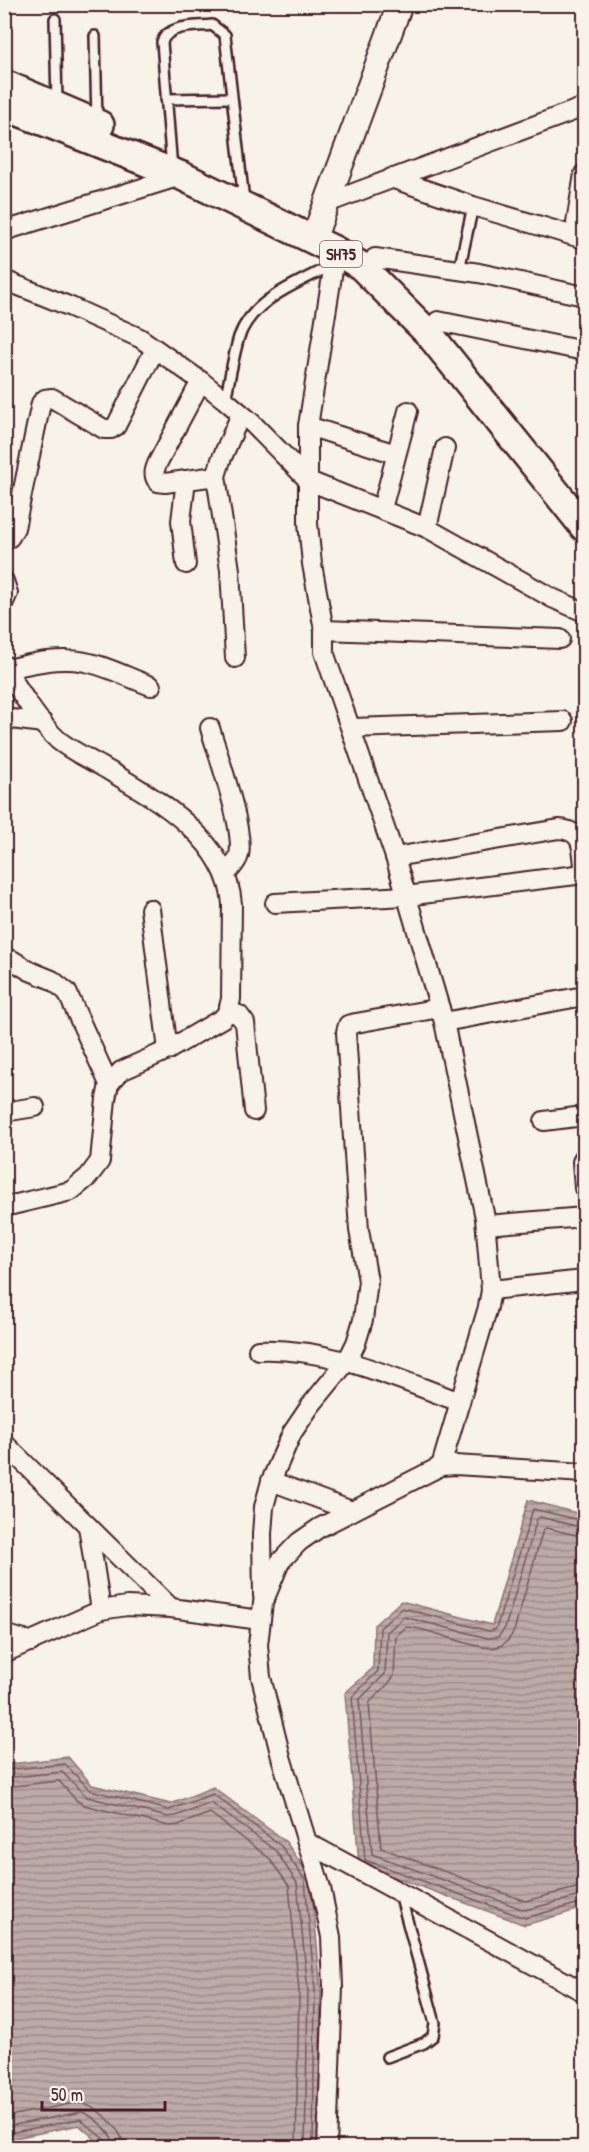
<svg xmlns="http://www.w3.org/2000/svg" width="589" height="2152" font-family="'Patrick Hand',sans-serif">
<defs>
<pattern id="water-rules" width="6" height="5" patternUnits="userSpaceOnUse" patternTransform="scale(1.5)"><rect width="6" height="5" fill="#bcaaa7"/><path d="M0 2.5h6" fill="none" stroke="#9b8a88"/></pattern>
</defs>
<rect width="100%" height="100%" fill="#f7f3e8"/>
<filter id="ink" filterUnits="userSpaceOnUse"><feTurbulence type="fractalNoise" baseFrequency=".0167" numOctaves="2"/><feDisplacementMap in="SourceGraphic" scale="12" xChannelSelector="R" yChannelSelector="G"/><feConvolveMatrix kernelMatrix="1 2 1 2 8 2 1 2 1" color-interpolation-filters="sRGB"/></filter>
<g filter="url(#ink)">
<g fill="url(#water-rules)" stroke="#8e7275" stroke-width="1.5">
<polygon points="528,1500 584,1515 584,1908 525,1925 359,1864 345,1693 373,1668 374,1625 401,1601 492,1625"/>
<polygon points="68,1757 92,1785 171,1804 213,1787 286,1842 311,1878 321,1990 318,2147 104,2147 79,2125 5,2140 4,1765"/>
</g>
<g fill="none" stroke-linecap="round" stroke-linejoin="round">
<g stroke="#78575d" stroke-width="1.5">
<polyline points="584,1521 533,1509 496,1629 489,1631 402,1608 380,1628 378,1671 352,1697 365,1860 525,1918 584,1902"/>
<polyline points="584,1528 540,1517 537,1519 505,1628 498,1637 488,1638 404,1617 387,1632 385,1674 359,1700 372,1854 525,1910 584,1895"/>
<path d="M584,1537L546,1528L543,1530L514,1631C510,1639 505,1645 497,1647C478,1652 429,1627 406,1627L396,1636L394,1676L388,1684L369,1703L381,1848L525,1901L584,1886"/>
<polyline points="4,1770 65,1764 90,1790 169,1810 213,1794 281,1846 305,1880 315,1990 313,2148"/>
<polyline points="4,1778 62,1772 87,1797 168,1817 176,1816 211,1803 276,1851 297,1883 308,1991 305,2148"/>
<polyline points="4,1787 59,1781 76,1800 84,1805 169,1826 178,1825 210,1813 269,1858 289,1886 299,1991 296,2148"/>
<path d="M4,2117L75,2103C94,2102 124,2129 124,2148"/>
<path d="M4,2127L82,2112C94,2116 114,2134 115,2148"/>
<polyline points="4,2134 80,2119 106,2141 108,2148"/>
</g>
<g stroke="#4a1f2b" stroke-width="14">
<g id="lane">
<polyline points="55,19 57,103"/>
<polyline points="95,36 97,121"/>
<polyline points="166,99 231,98"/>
<path d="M172,169L162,42C168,24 196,27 212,25L225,35L244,201"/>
<polyline points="459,270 473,206"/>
<path d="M225,400C230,379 233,357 239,337C253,298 299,283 332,265"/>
<polyline points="387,2057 424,2043 433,2036 435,2023 400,1894"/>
</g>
</g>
<g stroke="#4a1f2b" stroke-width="22">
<g id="street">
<polyline points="391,178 473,206 584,239"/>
<polyline points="327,203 584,107"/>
<polyline points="576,223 584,174"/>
<polyline points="4,231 184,175"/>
<polyline points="336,251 308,426 308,523 312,564 324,630 324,652 395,857 444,1022 485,1218 491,1290 488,1307 441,1466"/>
<polyline points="375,258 479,273 584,296"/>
<polyline points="4,280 71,307 140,338 201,381 225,400 251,422 309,481 427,528 552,598 584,612"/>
<polyline points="438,321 584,351"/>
<path d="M201,381L157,464C154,471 153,476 158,482L165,483L216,476"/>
<polyline points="308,426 396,454"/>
<polyline points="186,480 181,521 186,564"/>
<polyline points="382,509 408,411"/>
<polyline points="427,528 445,448"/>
<polyline points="4,541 10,537 15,528 41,403 45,399 52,398 104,429 111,429 116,426 155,349"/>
<polyline points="4,581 8,593 4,602"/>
<polyline points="324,630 560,639"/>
<polyline points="235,658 230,570 216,476 221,460 241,414"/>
<path d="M4,665C20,691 35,719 58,740C70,750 87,758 101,766C153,797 227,837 232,904L231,999L228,1011L223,1018L168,1050L121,1071L109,1084L106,1099L100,1161L88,1177L71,1191L4,1207"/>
<path d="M7,669C27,665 46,659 67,660C96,660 124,676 151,686"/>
<polyline points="4,718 43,723"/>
<path d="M210,728C218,755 245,831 239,855C237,863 231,868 226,874"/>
<polyline points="352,728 563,721"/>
<path d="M395,857L559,829C583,831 582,846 584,866"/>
<polyline points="275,903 406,896 584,874"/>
<polyline points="150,909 168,1050"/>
<polyline points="12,960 30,971 52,980 67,992 109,1084"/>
<polyline points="228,1011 239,1015 245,1023 254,1111"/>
<polyline points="444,1022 584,996"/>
<polyline points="4,1112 35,1107"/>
<polyline points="544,1121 584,1116"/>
<polyline points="584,1157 582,1162 584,1188"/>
<polyline points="486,1225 584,1217"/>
<polyline points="491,1290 584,1280"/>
<path d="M258,1350C330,1347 394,1378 460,1402"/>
<polyline points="4,1443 171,1608"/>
<polyline points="271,1481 352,1511"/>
<polyline points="88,1526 101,1610"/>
<polyline points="263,1596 262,1534 264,1507 271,1481 292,1433 311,1405 347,1361 356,1343 363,1320 368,1281 359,1230 346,1032 348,1025 356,1023 440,1008"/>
<polyline points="4,1634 31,1642"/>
<polyline points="4,1653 101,1610 127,1606 171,1608 260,1620"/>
<polyline points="308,1843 584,1992"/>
<polyline points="327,2148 333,1987 331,1937 321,1888 281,1757 261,1677 258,1645 263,1603 280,1562 299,1542 319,1528 441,1466 455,1465 584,1473"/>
</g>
</g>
<g stroke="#4a1f2b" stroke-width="28">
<polyline id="secondary" points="313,240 400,4"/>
</g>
<g stroke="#4a1f2b" stroke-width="32">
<g id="primary">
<polyline points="4,84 100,125"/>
<polyline points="4,106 182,176 336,251 361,266 430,335 584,527"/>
</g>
</g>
<use href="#lane" stroke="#f7f3e8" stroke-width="9"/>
<use href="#street" stroke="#f7f3e8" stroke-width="18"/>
<use href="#secondary" stroke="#f7f3e8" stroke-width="24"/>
<use href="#primary" stroke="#f7f3e8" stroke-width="27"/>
</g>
</g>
<g text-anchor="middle" stroke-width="6" stroke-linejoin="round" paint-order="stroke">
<rect fill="#f7f3e8" stroke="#7e5f64" stroke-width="1.5" x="320" y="241" width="42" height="26" rx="4.5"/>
<g font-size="16" font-weight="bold" fill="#4a1f2b">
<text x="341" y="260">SH75</text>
</g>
</g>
<rect width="589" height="2152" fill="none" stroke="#f7f3e8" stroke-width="24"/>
<rect x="12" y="12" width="565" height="2128" fill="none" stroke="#4a1f2b" stroke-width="2" filter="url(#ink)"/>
<path d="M42 2101v9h123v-9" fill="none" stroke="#4a1f2b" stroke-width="3"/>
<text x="51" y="2101" font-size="18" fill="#4a1f2b" stroke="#f7f3e8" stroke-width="4.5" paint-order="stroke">50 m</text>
</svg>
